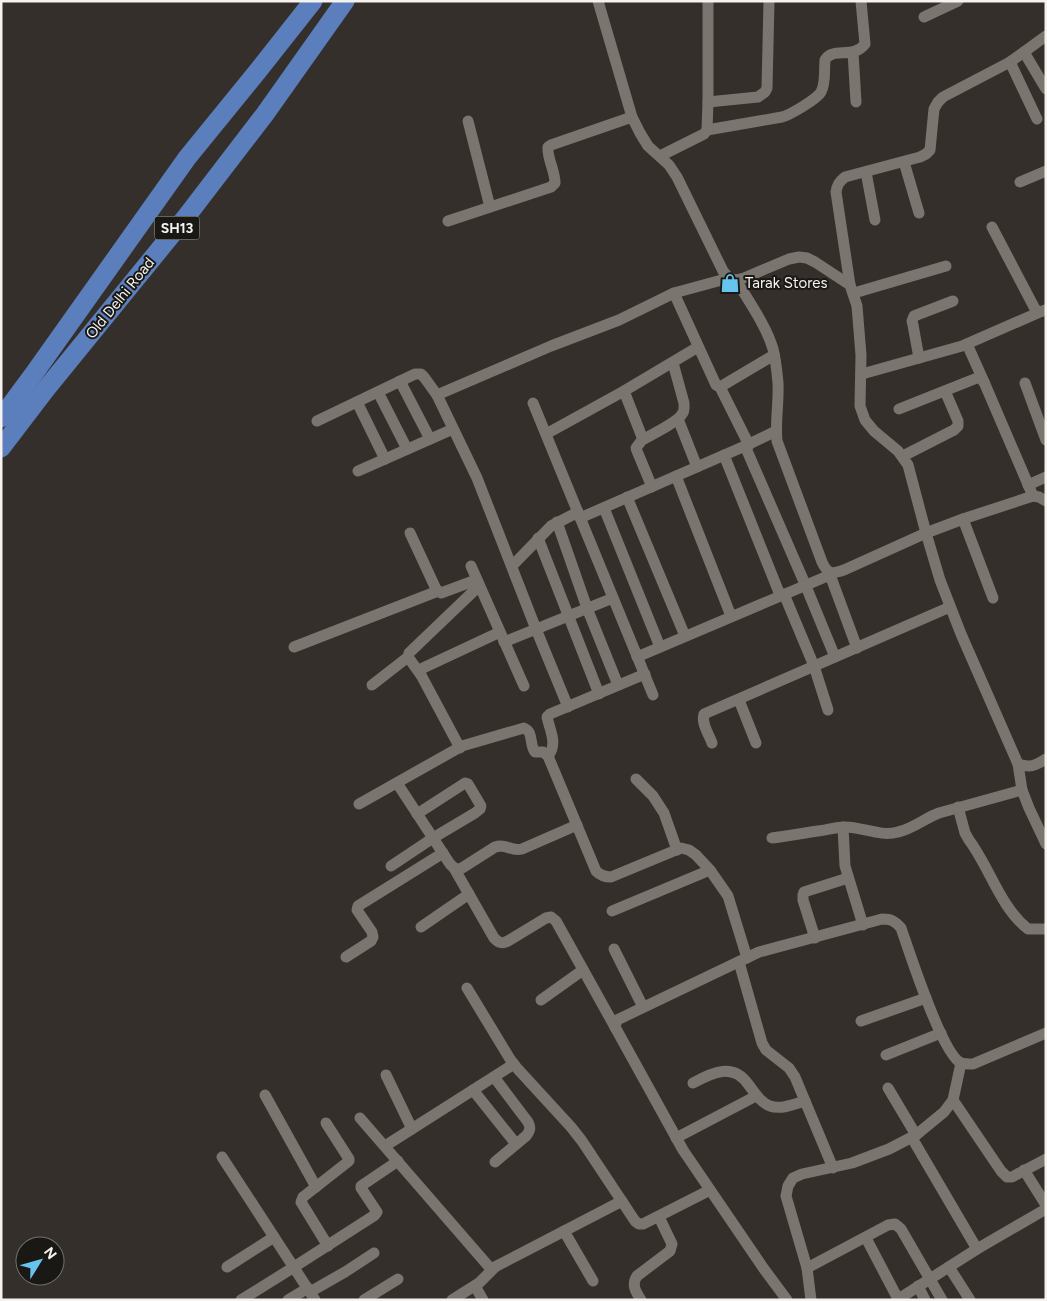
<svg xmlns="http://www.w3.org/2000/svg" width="1047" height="1301" font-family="Figtree,sans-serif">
<rect width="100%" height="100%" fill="#342f2a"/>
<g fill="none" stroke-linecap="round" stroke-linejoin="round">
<g stroke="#7a756f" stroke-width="11">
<path d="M598,1L632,117L640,133L648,146L669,165L677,177L723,271L729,278L736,280L744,278L789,259L799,257L807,258L815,262L850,285L857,306L861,355L860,406L865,420L874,431L898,451L908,465L926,533L940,580L961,634L1018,764C1030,768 1035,766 1046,759"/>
<polyline points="924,17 958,1"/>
<polyline points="853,52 856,102"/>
<polyline points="1024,52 1046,89"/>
<polyline points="1010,62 1037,119"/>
<polyline points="708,102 758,97 765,92 767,88 769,1"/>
<polyline points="468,121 490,207"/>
<path d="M707,130L782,117C790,115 817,99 821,92C826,83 824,69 825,60C833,46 853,60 865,44L861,1"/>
<polyline points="660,156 704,134 707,130 708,102 708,1"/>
<polyline points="904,162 919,213"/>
<polyline points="866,172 875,220"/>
<polyline points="1020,182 1046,171"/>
<path d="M448,221L551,187L555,183C555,170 547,159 548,147L551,145L632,117"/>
<path d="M992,227L1034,307C1037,312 1039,313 1045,310"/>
<path d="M736,280C748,300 767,327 773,349C776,360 777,372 778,383C779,402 775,422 777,441L822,562C828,575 832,574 844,570L926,533L963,519L1033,496L1039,497L1046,501"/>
<path d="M850,285L836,192C837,185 839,182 845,177L920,157L926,154L930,150L934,109L938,102L943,97L1010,62L1046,36"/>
<polyline points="674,293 716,385 720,387 774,355"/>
<polyline points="854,293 946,266"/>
<polyline points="967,344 984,382"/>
<polyline points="919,358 913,325 912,321 914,316 953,301"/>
<polyline points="862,374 962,346 1040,312"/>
<polyline points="400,381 430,439"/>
<polyline points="1025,383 1046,440"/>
<polyline points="720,387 749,445"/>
<polyline points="624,391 642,437 642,440 636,448 637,451 652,487"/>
<polyline points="378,392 407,449"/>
<polyline points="437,395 551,346 619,320 674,293 729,278"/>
<polyline points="357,402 385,459"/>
<polyline points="533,403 653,695"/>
<polyline points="899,409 977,378 981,379 984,382 1033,496"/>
<polyline points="678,419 697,467"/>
<polyline points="317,421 415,374 421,374 424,377 437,395 477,478 536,629 568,707"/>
<polyline points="546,434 624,391 698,347"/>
<path d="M642,440C651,435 678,422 682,414C685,411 684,407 684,403L673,363"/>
<polyline points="745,446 805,584 835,657"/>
<polyline points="724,455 780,595"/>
<polyline points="903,456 954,430 958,426 958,421 945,391"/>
<polyline points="358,471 453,429"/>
<polyline points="676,476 731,616"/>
<polyline points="1028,485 1046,477"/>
<polyline points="627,497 685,636"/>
<polyline points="604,508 660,647"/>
<polyline points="580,518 745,446 776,431"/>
<polyline points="963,519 993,598"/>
<polyline points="557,522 587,608 618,685"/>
<polyline points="410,533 436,589 441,593 476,580"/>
<polyline points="538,538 599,694"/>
<polyline points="471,566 524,686"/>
<polyline points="512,566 551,526 578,512"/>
<polyline points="829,572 857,648"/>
<polyline points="784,594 814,666 828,710"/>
<polyline points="504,642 613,598"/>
<polyline points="294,647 438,591"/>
<polyline points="637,657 830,575"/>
<polyline points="421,675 408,657 409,653 479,586"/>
<polyline points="372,685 408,657"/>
<polyline points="739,700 756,743"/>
<path d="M712,743C709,734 701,724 704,714L950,607"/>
<polyline points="460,748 421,675 420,670 423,668 500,632"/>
<path d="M548,756C558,744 550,731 547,717L550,714L645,674"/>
<polyline points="1018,764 1022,790 1029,808 1046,844"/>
<polyline points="636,779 653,796 664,813 677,850"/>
<path d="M397,783L450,864C454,868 456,870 462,868L495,847C507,843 510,852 522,849L577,825"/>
<path d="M359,804L462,746L524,728C534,732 529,745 535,752H543L548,756L596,871C601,876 605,877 611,877L681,848L689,850L696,855L710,870L728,896L747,958"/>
<path d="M958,807L965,833L969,840C990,868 1000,907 1028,929H1046"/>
<polyline points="843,827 845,866 863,925"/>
<path d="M772,838C788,836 803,833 818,831C827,830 836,827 845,827C863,827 880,837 898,832C913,829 925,818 939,813L1022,790"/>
<polyline points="391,866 433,838 475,813 480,809 481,806 468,784 465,783 417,814"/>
<path d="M454,868L494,938C499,943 502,944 508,941L546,918L551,917L556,921L615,1027"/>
<polyline points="612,911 710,870"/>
<polyline points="421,927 469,894"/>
<polyline points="815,938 803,900 803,895 804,892 848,878"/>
<polyline points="614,949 643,1007"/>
<polyline points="346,957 371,941 373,937 372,932 357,910 358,906 443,853"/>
<polyline points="739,962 762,1043 766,1050 789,1068 795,1077 833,1168"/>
<polyline points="467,988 510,1059 516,1067 571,1127 582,1141 635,1221 639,1224 643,1224 710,1190"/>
<polyline points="541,1000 583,970"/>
<polyline points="861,1021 926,998"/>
<polyline points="886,1055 941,1033"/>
<polyline points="386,1075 412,1129"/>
<path d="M494,1077L528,1122C531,1128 530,1131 526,1136L495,1162"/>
<path d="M693,1083C713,1072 733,1063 748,1084C755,1093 760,1102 770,1106C781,1110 795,1104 805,1101"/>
<polyline points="888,1088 916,1135"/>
<polyline points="473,1090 516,1144"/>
<polyline points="265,1095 316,1187"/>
<polyline points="953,1100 1001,1171 1007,1177 1012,1177 1046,1159"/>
<polyline points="360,1118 491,1269 622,1201"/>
<polyline points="326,1123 349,1159 349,1161 303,1197 301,1202 328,1246"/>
<polyline points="676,1138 756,1096"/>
<polyline points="912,1138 977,1249"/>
<polyline points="385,1146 514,1064"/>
<polyline points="222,1157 315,1300"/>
<polyline points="1024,1170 1046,1205"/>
<polyline points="564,1231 593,1281"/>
<polyline points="866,1238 898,1299"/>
<polyline points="227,1267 274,1237"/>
<polyline points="949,1267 970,1300"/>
<polyline points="807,1268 888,1225 895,1224 901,1229 942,1300"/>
<polyline points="475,1286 483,1300"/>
<polyline points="918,1286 925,1300"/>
<polyline points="310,1292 345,1272 374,1253"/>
<polyline points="241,1300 294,1267 375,1215 377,1212 361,1188 361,1186 398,1161"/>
<polyline points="288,1300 308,1288"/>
<polyline points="364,1300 398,1279"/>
<polyline points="452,1300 479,1283 494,1268"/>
<path d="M641,1300C636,1292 631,1285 637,1276L670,1251L672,1244L659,1217"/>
<path d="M787,1300L764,1269L683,1150L615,1027L617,1020L759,952L882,919C891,919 895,921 901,928C909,951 942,1054 961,1063C964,1064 969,1064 973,1064L1046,1033"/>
<polyline points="811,1300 807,1268 786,1196 788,1186 793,1178 802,1174 852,1163 889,1149 916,1135 944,1112 953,1100 961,1063"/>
<polyline points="897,1300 977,1249 1046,1209"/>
</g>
<g stroke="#5b7fbc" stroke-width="19">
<polyline points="1,418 33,375 187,158 257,72 313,1"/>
<polyline points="1,448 46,389 186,217 265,114 345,1"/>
</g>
</g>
<defs>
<g id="shop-bare" transform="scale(1.5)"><path d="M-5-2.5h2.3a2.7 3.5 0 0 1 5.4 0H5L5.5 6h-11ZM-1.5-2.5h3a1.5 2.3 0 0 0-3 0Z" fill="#66c4ef" stroke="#1a1815" stroke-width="2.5" paint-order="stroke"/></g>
</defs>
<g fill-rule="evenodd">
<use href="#shop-bare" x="730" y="283"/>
</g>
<g text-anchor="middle" stroke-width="4" stroke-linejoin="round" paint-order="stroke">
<rect fill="#1a1815" stroke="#b3b1ae" stroke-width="1" x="154.5" y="216.5" width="45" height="23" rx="4"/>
<g font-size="14" font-weight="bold" fill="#f5f2ef">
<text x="177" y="233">SH13</text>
</g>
<g font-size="15" fill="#f5f2ef" stroke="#1a1815" text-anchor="start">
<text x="745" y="288">Tarak Stores</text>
</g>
<g font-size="15" fill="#f5f2ef" stroke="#1a1815">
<text transform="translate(120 298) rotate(-51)" y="5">Old Delhi Road</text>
</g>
</g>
<rect width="1047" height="1301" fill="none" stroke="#f5f2ef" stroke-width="5"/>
<g transform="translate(40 1261) rotate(53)"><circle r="24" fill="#1a1815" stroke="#726f6c"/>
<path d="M0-4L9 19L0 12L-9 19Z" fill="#66c4ef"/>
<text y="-8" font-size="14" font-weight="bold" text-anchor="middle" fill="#f5f2ef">N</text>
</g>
</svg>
